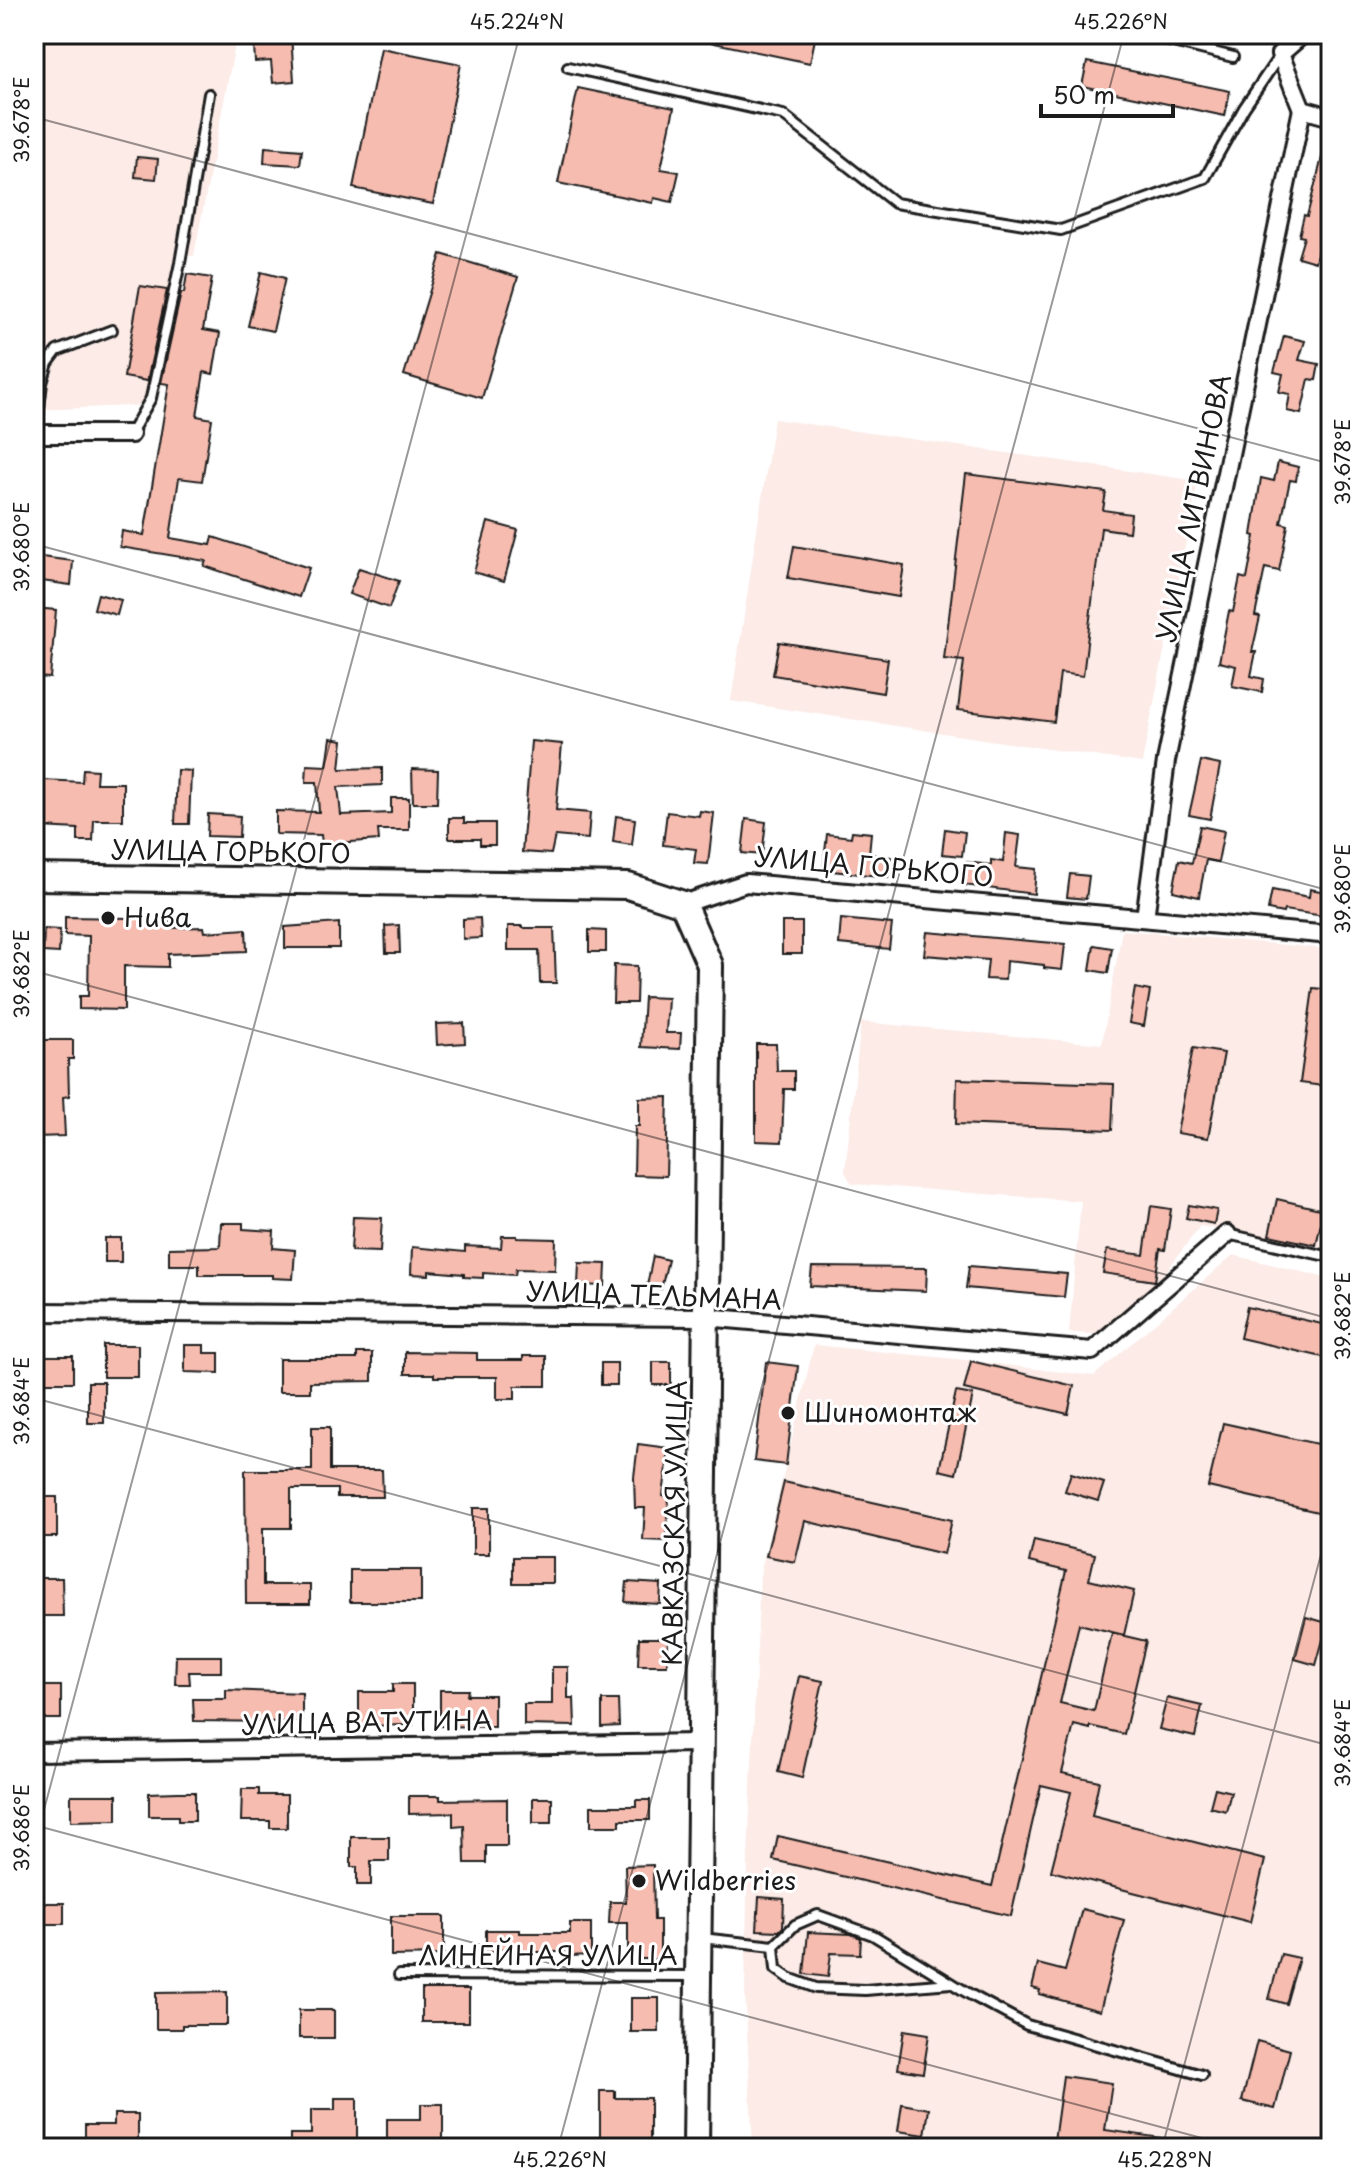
<svg xmlns="http://www.w3.org/2000/svg" width="1365" height="2182" font-family="'Playpen Sans',sans-serif">
<rect width="100%" height="100%" fill="#fff"/>
<filter id="ink" filterUnits="userSpaceOnUse"><feTurbulence type="fractalNoise" baseFrequency=".0125" numOctaves="2"/><feDisplacementMap in="SourceGraphic" scale="16" xChannelSelector="R" yChannelSelector="G"/><feConvolveMatrix kernelMatrix="1 2 1 2 8 2 1 2 1" color-interpolation-filters="sRGB"/></filter>
<g filter="url(#ink)">
<g fill="#fcebe7">
<polygon points="34,34 237,34 194,256 177,255 152,405 34,410"/>
<polygon points="774,419 1198,481 1142,763 731,701"/>
<polygon points="1122,930 1331,949 1331,1252 1200,1226 1151,1292 1099,1334 1069,1333 1081,1201 852,1184 845,1172 861,1022 1102,1044"/>
<polygon points="1233,1255 1331,1279 1330,2148 753,2148 745,1991 748,1858 760,1575 814,1345 966,1360 1094,1376"/>
</g>
<g fill="#f6bcb0" stroke="#1c1c1c" stroke-width="2">
<polygon points="257,34 291,34 294,81 273,83 271,61 255,62 254,45"/>
<polygon points="701,34 816,34 810,63 700,40"/>
<polygon points="381,48 461,64 433,204 353,188"/>
<polygon points="1087,62 1230,91 1225,116 1082,86"/>
<polygon points="578,88 674,108 661,169 679,172 672,202 654,198 653,203 558,183"/>
<polygon points="1326,142 1331,143 1331,227 1327,243 1320,241 1315,262 1298,257 1304,237 1299,236 1304,215 1307,216"/>
<polygon points="265,147 302,150 300,165 264,163"/>
<polygon points="137,157 158,159 156,179 135,177"/>
<polygon points="441,254 518,277 482,398 404,375"/>
<polygon points="261,272 285,278 273,331 248,326"/>
<polygon points="187,274 212,278 203,330 220,333 213,374 204,372 197,416 212,419 202,481 179,478 170,538 211,545 213,537 309,568 299,597 204,566 206,561 120,547 122,531 144,535 169,384 161,383 181,293 184,293"/>
<polygon points="140,286 167,290 147,381 124,377"/>
<polygon points="1284,336 1305,341 1299,360 1319,364 1316,380 1309,379 1301,414 1287,411 1290,394 1279,392 1283,374 1274,372"/>
<polygon points="1278,462 1298,467 1296,481 1290,480 1281,523 1288,525 1279,571 1265,568 1255,616 1260,617 1252,652 1256,652 1251,676 1264,679 1262,692 1232,686 1236,666 1219,662 1229,611 1233,612 1240,577 1247,579 1255,536 1252,535 1261,478 1274,481"/>
<polygon points="966,474 1106,492 1103,510 1131,514 1129,532 1101,528 1083,676 1060,673 1054,722 958,710 964,661 944,659"/>
<polygon points="488,522 518,530 504,581 474,572"/>
<polygon points="794,546 904,565 899,597 788,578"/>
<polygon points="34,556 73,561 71,585 34,580"/>
<polygon points="359,568 399,581 389,608 349,594"/>
<polygon points="98,594 121,600 117,615 94,609"/>
<polygon points="34,608 56,610 50,678 34,677"/>
<polygon points="779,642 888,659 883,693 773,675"/>
<polygon points="331,738 343,740 340,769 382,768 382,785 338,787 341,815 391,813 391,798 409,798 409,830 378,830 379,840 322,844 321,835 276,834 276,811 319,812 317,782 306,782 307,765 327,766"/>
<polygon points="531,741 562,744 556,810 590,813 588,839 555,836 551,854 522,852"/>
<polygon points="1201,761 1220,765 1210,819 1189,815"/>
<polygon points="83,769 97,770 96,783 123,783 123,820 94,820 93,841 78,841 78,829 42,827 44,780 82,782"/>
<polygon points="412,769 438,770 437,803 413,803"/>
<polygon points="177,770 191,771 189,824 175,824"/>
<polygon points="700,811 714,813 708,864 694,863 696,849 663,845 667,812 699,816"/>
<polygon points="208,814 240,816 239,837 207,836"/>
<polygon points="616,816 635,819 632,845 613,842"/>
<polygon points="449,818 464,818 464,823 495,823 495,845 480,845 480,839 449,839"/>
<polygon points="746,819 766,822 762,855 742,853"/>
<polygon points="1200,826 1224,831 1218,862 1206,860 1199,897 1173,891 1179,860 1192,863"/>
<polygon points="945,829 965,832 962,856 942,854"/>
<polygon points="852,831 871,833 869,854 891,857 888,877 823,870 827,834 851,837"/>
<polygon points="1006,833 1020,835 1016,867 1036,869 1034,894 963,885 966,862 991,865 991,860 1003,862"/>
<polygon points="1070,874 1089,876 1086,899 1067,897"/>
<polygon points="1310,889 1331,893 1331,917 1284,910 1283,913 1268,910 1272,890 1309,897"/>
<polygon points="131,916 169,917 169,928 204,927 205,932 246,929 247,951 168,954 168,967 124,966 124,1010 79,1009 79,996 88,996 89,936 65,935 65,917 131,918"/>
<polygon points="480,918 481,938 463,939 463,919"/>
<polygon points="841,919 892,924 889,949 839,944"/>
<rect x="782" y="922" width="20" height="32"/>
<polygon points="339,923 339,948 285,948 285,927"/>
<polygon points="399,925 400,953 386,953 385,926"/>
<polygon points="508,926 522,926 522,928 554,928 556,983 540,983 539,950 508,950"/>
<polygon points="44,929 60,930 59,953 43,952"/>
<polygon points="589,930 606,931 606,952 589,952"/>
<polygon points="927,932 1065,944 1062,970 1044,968 1044,965 1006,961 1005,980 986,979 988,960 924,955"/>
<polygon points="1094,945 1112,948 1108,973 1090,970"/>
<polygon points="614,965 637,966 636,1003 613,1003"/>
<polygon points="1135,988 1150,991 1144,1026 1129,1023"/>
<polygon points="1313,988 1331,990 1331,1087 1300,1083"/>
<polygon points="644,997 668,998 666,1033 681,1033 680,1049 641,1047"/>
<polygon points="464,1023 465,1043 437,1045 436,1024"/>
<polygon points="41,1040 73,1040 73,1059 68,1059 69,1096 63,1097 65,1136 37,1137 36,1116 39,1116 38,1083 41,1083"/>
<polygon points="756,1044 776,1044 777,1071 794,1071 794,1089 784,1089 782,1142 756,1141"/>
<polygon points="1193,1048 1224,1053 1208,1138 1177,1133"/>
<polygon points="957,1079 1114,1084 1112,1130 956,1124"/>
<polygon points="668,1097 666,1176 634,1175 635,1126 639,1126 639,1098"/>
<polygon points="1277,1199 1324,1210 1316,1245 1269,1235"/>
<polygon points="1189,1205 1217,1210 1214,1224 1186,1218"/>
<polygon points="1151,1206 1171,1209 1165,1250 1160,1249 1155,1281 1103,1273 1107,1250 1144,1255"/>
<polygon points="353,1217 382,1218 380,1252 351,1251"/>
<polygon points="221,1223 243,1223 243,1229 274,1231 273,1248 295,1250 293,1279 272,1278 272,1275 199,1275 199,1265 169,1265 169,1248 220,1247"/>
<polygon points="502,1236 517,1236 517,1238 556,1239 555,1270 516,1269 515,1275 483,1273 483,1278 464,1277 464,1274 429,1271 429,1275 411,1274 412,1247 465,1252 465,1246 501,1248"/>
<rect x="105" y="1238" width="16" height="24"/>
<polygon points="653,1256 668,1260 661,1289 647,1286"/>
<polygon points="579,1263 606,1264 605,1286 578,1285"/>
<polygon points="969,1266 1067,1274 1064,1297 966,1288"/>
<polygon points="812,1267 927,1268 926,1291 810,1286"/>
<polygon points="1247,1307 1331,1326 1331,1359 1240,1338"/>
<rect x="103" y="1345" width="35" height="32"/>
<polygon points="185,1345 204,1345 204,1353 219,1353 219,1373 185,1372"/>
<polygon points="405,1352 477,1353 477,1360 523,1360 523,1356 546,1356 546,1386 515,1386 515,1399 497,1399 497,1377 434,1377 434,1374 405,1374"/>
<polygon points="357,1353 372,1353 372,1381 310,1382 310,1392 279,1392 279,1359 357,1359"/>
<rect x="37" y="1356" width="36" height="26"/>
<polygon points="971,1361 1074,1386 1068,1414 964,1389"/>
<rect x="653" y="1362" width="18" height="23"/>
<polygon points="766,1362 798,1366 786,1465 754,1461"/>
<rect x="601" y="1363" width="16" height="22"/>
<rect x="88" y="1382" width="16" height="41"/>
<polygon points="956,1392 973,1395 956,1474 939,1470"/>
<polygon points="1223,1423 1331,1447 1331,1515 1208,1487"/>
<polygon points="312,1427 330,1427 330,1470 382,1470 383,1497 337,1497 337,1489 291,1489 291,1528 263,1528 263,1585 310,1585 310,1604 246,1604 245,1470 312,1470"/>
<polygon points="638,1444 669,1448 663,1496 669,1497 666,1541 643,1540 645,1508 635,1508 634,1477"/>
<polygon points="1071,1473 1104,1483 1098,1501 1065,1491"/>
<polygon points="784,1482 952,1520 944,1554 805,1521 795,1562 766,1556"/>
<polygon points="37,1497 57,1497 57,1537 35,1537 35,1522 38,1522"/>
<rect x="473" y="1508" width="16" height="46"/>
<polygon points="1034,1540 1095,1554 1089,1580 1134,1591 1124,1635 1079,1624 1060,1703 1094,1711 1112,1633 1146,1641 1124,1734 1090,1726 1090,1729 1074,1725 1062,1773 1099,1781 1092,1816 1265,1860 1250,1922 1051,1871 1071,1792 1041,1785 1011,1916 773,1860 778,1836 992,1886 1066,1571 1029,1562"/>
<rect x="513" y="1557" width="40" height="26"/>
<rect x="350" y="1570" width="71" height="32"/>
<polygon points="40,1578 62,1578 63,1616 34,1616 34,1596 40,1596"/>
<polygon points="627,1582 661,1584 660,1604 625,1602"/>
<polygon points="1306,1617 1331,1624 1331,1642 1323,1640 1316,1665 1295,1659"/>
<polygon points="639,1638 668,1638 667,1665 638,1665"/>
<polygon points="176,1656 221,1656 221,1672 189,1672 190,1684 175,1684"/>
<polygon points="552,1667 568,1667 568,1698 574,1698 575,1726 524,1725 524,1704 552,1704"/>
<polygon points="799,1676 823,1681 802,1778 778,1772"/>
<polygon points="393,1684 413,1684 413,1725 359,1726 359,1692 393,1692"/>
<rect x="40" y="1686" width="21" height="33"/>
<polygon points="226,1690 302,1693 302,1722 194,1721 193,1699 226,1699"/>
<polygon points="440,1690 468,1690 467,1695 494,1695 494,1727 440,1726"/>
<polygon points="1167,1698 1202,1706 1195,1737 1159,1729"/>
<polygon points="602,1700 618,1700 619,1726 602,1727"/>
<polygon points="1215,1788 1231,1792 1226,1811 1210,1807"/>
<polygon points="242,1789 259,1789 259,1795 287,1795 287,1828 270,1828 270,1821 241,1821"/>
<polygon points="178,1792 195,1792 195,1821 178,1821 178,1816 149,1816 149,1793"/>
<polygon points="71,1795 117,1795 117,1820 71,1821"/>
<polygon points="409,1796 440,1796 440,1800 507,1799 507,1846 486,1846 486,1863 465,1863 464,1826 453,1827 453,1813 409,1814"/>
<rect x="533" y="1798" width="19" height="25"/>
<polygon points="636,1800 650,1800 650,1820 620,1820 620,1826 591,1826 591,1806 636,1806"/>
<polygon points="351,1837 389,1837 389,1861 371,1861 371,1885 357,1885 357,1867 351,1867"/>
<polygon points="653,1865 654,1920 660,1920 660,1959 628,1959 628,1923 609,1923 610,1902 626,1902 625,1866"/>
<polygon points="759,1897 784,1899 783,1927 779,1931 757,1930"/>
<rect x="34" y="1903" width="30" height="21"/>
<polygon points="1082,1909 1124,1920 1100,2011 1039,1994 1040,1990 1032,1988 1038,1964 1065,1971"/>
<polygon points="391,1916 444,1916 444,1955 391,1956"/>
<polygon points="570,1923 591,1923 591,1955 570,1956 570,1952 486,1952 486,1930 520,1930 520,1933 570,1933"/>
<polygon points="808,1932 851,1934 861,1938 860,1954 831,1953 828,1977 804,1974"/>
<polygon points="1281,1954 1299,1958 1286,2004 1269,1999"/>
<rect x="422" y="1989" width="47" height="33"/>
<polygon points="227,1992 227,2025 182,2025 182,2029 156,2029 156,1993"/>
<rect x="631" y="1998" width="28" height="34"/>
<rect x="299" y="2010" width="35" height="28"/>
<polygon points="904,2030 929,2034 923,2073 898,2069"/>
<polygon points="1257,2041 1290,2050 1275,2109 1242,2101"/>
<polygon points="1063,2076 1112,2083 1105,2130 1169,2139 1168,2148 1053,2148"/>
<polygon points="600,2091 615,2091 615,2098 650,2098 650,2148 637,2148 637,2144 600,2144"/>
<polygon points="335,2098 357,2098 357,2143 330,2143 330,2148 290,2148 290,2134 311,2134 311,2110 335,2110"/>
<polygon points="421,2104 443,2104 443,2148 421,2148 421,2145 387,2145 387,2119 421,2119"/>
<polygon points="902,2104 929,2109 925,2135 898,2131"/>
<polygon points="114,2114 138,2114 138,2144 85,2144 85,2125 114,2125"/>
</g>
<g fill="none" stroke-linecap="round" stroke-linejoin="round">
<g stroke="#1c1c1c" stroke-width="14">
<g id="service">
<polyline points="1141,34 1233,57"/>
<polyline points="568,67 783,115 895,203 1061,230 1205,178 1244,108 1280,55"/>
<polyline points="36,433 42,383 48,363 57,351 112,330"/>
<polyline points="131,433 151,398 180,263 209,94"/>
<polyline points="1227,1234 1331,1257"/>
<polyline points="701,1938 774,1946 795,1925 818,1915 873,1935 971,1995 1027,2025 1202,2075"/>
<polyline points="774,1946 776,1969 789,1978 816,1988 865,1990 951,1983"/>
<polyline points="399,1975 694,1976"/>
</g>
</g>
<g stroke="#1c1c1c" stroke-width="22">
<g id="minor">
<polyline points="1302,109 1280,54 1303,34"/>
<polyline points="1302,109 1331,117"/>
<polyline points="34,434 131,434"/>
<polyline points="683,904 746,883 1331,935"/>
<polyline points="1145,918 1166,761 1302,109"/>
<polyline points="34,1312 705,1317 1092,1351 1227,1234"/>
<polyline points="34,1752 700,1743"/>
</g>
</g>
<g stroke="#1c1c1c" stroke-width="30">
<polyline id="secondary" points="34,877 628,886 683,904 710,965 696,2148"/>
</g>
<use href="#service" stroke="#fff" stroke-width="8"/>
<use href="#minor" stroke="#fff" stroke-width="16"/>
<use href="#secondary" stroke="#fff" stroke-width="24"/>
</g>
</g>
<path fill="none" stroke="#1c1c1c" stroke-width="2" stroke-opacity="0.45" d="M1319,34L1331,37M34,117L1331,464M34,544L1331,891M34,971L1331,1319M34,1398L1331,1746M34,1825L1239,2148M34,1847L520,34M558,2148L1124,34M1162,2148L1331,1517"/>
<g fill="#1c1c1c" stroke="#fff" stroke-width="3">
<circle cx="108" cy="918" r="8"/>
<circle cx="788" cy="1413" r="8"/>
<circle cx="639" cy="1881" r="8"/>
</g>
<g text-anchor="middle" stroke-width="6" stroke-linejoin="round" paint-order="stroke">
<g font-size="26" fill="#1c1c1c" stroke="#fff">
<text transform="translate(1194 508) rotate(-78)" y="9">УЛИЦА ЛИТВИНОВА</text>
<text transform="translate(231 852) rotate(1)" y="9">УЛИЦА ГОРЬКОГО</text>
<text transform="translate(874 867) rotate(5)" y="9">УЛИЦА ГОРЬКОГО</text>
<text transform="translate(654 1296) rotate(2)" y="9">УЛИЦА ТЕЛЬМАНА</text>
<text transform="translate(675 1523) rotate(-89)" y="9">КАВКАЗСКАЯ УЛИЦА</text>
<text transform="translate(367 1723) rotate(-1)" y="9">УЛИЦА ВАТУТИНА</text>
<text x="548" y="1965">ЛИНЕЙНАЯ УЛИЦА</text>
</g>
<g font-size="26" fill="#1c1c1c" stroke="#fff" text-anchor="start">
<text x="124" y="927">Нива</text>
<text x="804" y="1422">Шиномонтаж</text>
<text x="655" y="1890">Wildberries</text>
</g>
</g>
<rect width="1365" height="2182" fill="none" stroke="#fff" stroke-width="88"/>
<path d="M1041 104v12h132v-12" fill="none" stroke="#1c1c1c" stroke-width="4"/>
<text x="1053" y="104" font-size="24" fill="#1c1c1c" stroke="#ffffff" stroke-width="6" paint-order="stroke">50 m</text>
<rect x="44" y="44" width="1277" height="2094" fill="none" stroke="#1c1c1c" stroke-width="3"/>
<g font-size="20" text-anchor="middle" fill="#1c1c1c">
<text x="517" y="29">45.224°N</text>
<text x="1121" y="29">45.226°N</text>
<text transform="translate(22 120) rotate(-90)" y="7">39.678°E</text>
<text transform="translate(1343 462) rotate(-90)" y="7">39.678°E</text>
<text transform="translate(22 547) rotate(-90)" y="7">39.680°E</text>
<text transform="translate(1343 889) rotate(-90)" y="7">39.680°E</text>
<text transform="translate(22 974) rotate(-90)" y="7">39.682°E</text>
<text transform="translate(1343 1316) rotate(-90)" y="7">39.682°E</text>
<text transform="translate(22 1401) rotate(-90)" y="7">39.684°E</text>
<text transform="translate(1343 1743) rotate(-90)" y="7">39.684°E</text>
<text transform="translate(22 1828) rotate(-90)" y="7">39.686°E</text>
<text x="560" y="2167">45.226°N</text>
<text x="1165" y="2167">45.228°N</text>
</g>
</svg>
